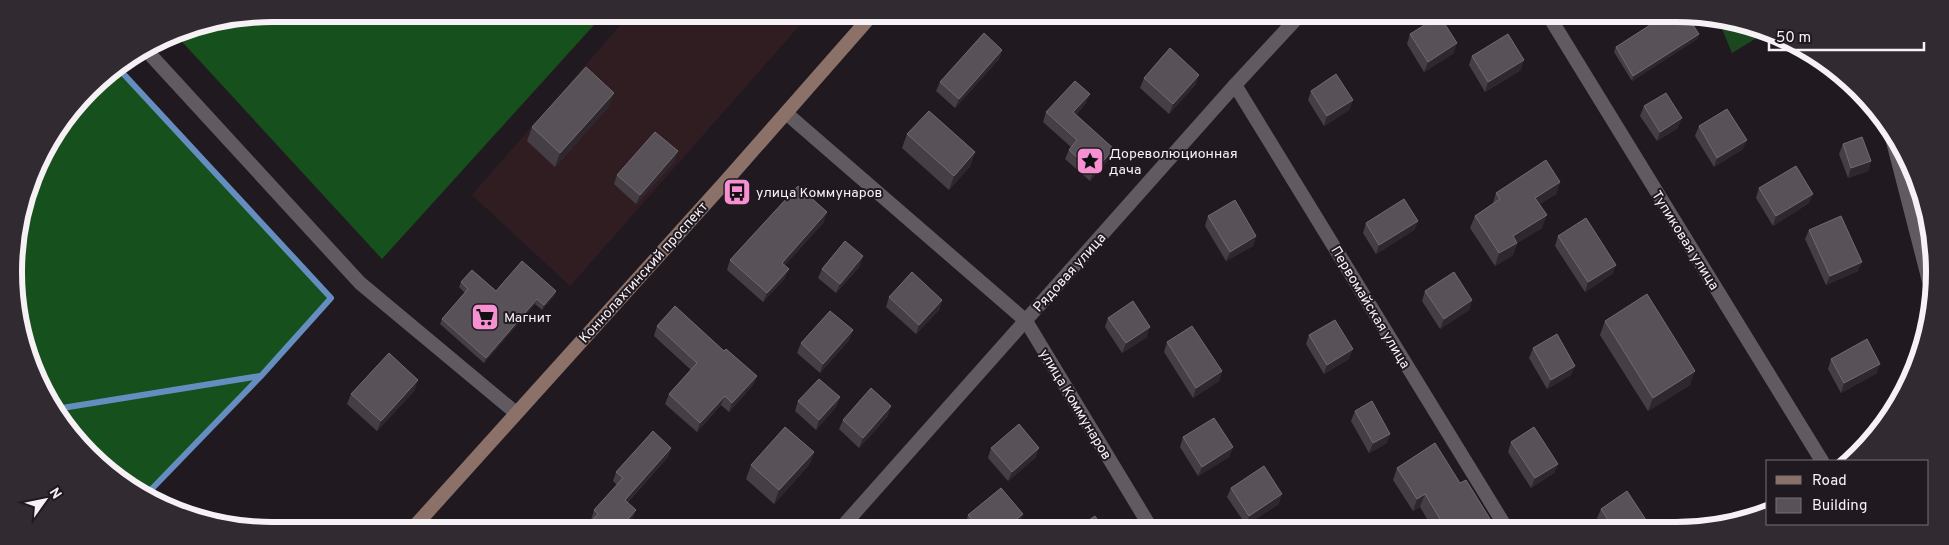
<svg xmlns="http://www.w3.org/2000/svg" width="1949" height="545" font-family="Overpass,sans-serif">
<rect width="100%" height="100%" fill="#201a20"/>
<polygon fill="#301d21" points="629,15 808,16 570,286 472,195"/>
<polygon fill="#1b481f" points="1718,19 1727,19 1763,34 1732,53"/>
<g fill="#16501c">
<polygon points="273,14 603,15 382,259 174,33"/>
<polygon points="118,68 331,298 261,376 144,497 67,430 27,355 14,255 41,158 102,78"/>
</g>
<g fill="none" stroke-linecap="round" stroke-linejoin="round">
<g stroke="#668dbf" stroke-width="6">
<polyline points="118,68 331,298 261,376 144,497"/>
<polyline points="56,409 260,376"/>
</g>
<g stroke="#615a61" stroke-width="14">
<polyline points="1550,18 1822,461"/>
<polyline points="146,50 360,283 516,413"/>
<polyline points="1235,85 1507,529"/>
<polyline points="786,113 1026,321 1151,528"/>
<polyline points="1889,126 1930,285"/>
<polyline points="842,527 1235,85 1298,17"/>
</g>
<polyline stroke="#8b7168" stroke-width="14" points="414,527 726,181 871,16"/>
</g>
<g fill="#453f45">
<polygon points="1410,34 1454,53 1424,72 1407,44"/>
<polygon points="1699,34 1697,39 1632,81 1614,52 1616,47"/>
<polygon points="1002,50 999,59 955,108 936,91 940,82"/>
<polygon points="1472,56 1521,70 1485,92 1469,65"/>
<polygon points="1144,78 1196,84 1169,114 1140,88"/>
<polygon points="1311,91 1353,100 1349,110 1324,126 1308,100"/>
<polygon points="1086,103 1076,115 1114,149 1110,158 1090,181 1065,159 1069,150 1071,147 1043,122 1046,112"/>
<polygon points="609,106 555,167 527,141 532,127"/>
<polygon points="1644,106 1678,128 1657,141 1640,116"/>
<polygon points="1699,126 1743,149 1714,167 1695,136"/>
<polygon points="907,134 975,152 970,166 949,190 902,148"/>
<polygon points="1843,144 1871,161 1868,171 1848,178 1839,154"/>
<polygon points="675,161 636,204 614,184 617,175"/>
<polygon points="1560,182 1556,194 1540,204 1542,228 1517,243 1513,255 1495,266 1470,228 1475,216 1493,203 1496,193"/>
<polygon points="1759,188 1809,203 1773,226 1756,198"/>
<polygon points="1208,216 1256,236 1253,246 1226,261 1205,226"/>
<polygon points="1418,221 1414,230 1376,254 1363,233 1366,223"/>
<polygon points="824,222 785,265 785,278 763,302 727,270 730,260"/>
<polygon points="1809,230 1858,271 1826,285 1805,239"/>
<polygon points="1558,236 1616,265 1612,274 1585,292 1555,246"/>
<polygon points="860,266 836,293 818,278 822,269"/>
<polygon points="461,282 496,291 556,291 554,296 542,310 535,304 484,363 440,324 442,319 465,293 459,287"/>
<polygon points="1425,291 1472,300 1469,310 1440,329 1422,301"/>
<polygon points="889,297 942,300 939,310 916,334 886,307"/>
<polygon points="1108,318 1147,337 1122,353 1105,327"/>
<polygon points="1605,321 1690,385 1648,411 1600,335"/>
<polygon points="657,326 724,351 757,376 753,385 729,412 721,405 697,432 665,404 669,394 691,370 654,336"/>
<polygon points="853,330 849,340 820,373 797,353 801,343"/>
<polygon points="1309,335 1349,359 1324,374 1306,344"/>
<polygon points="1167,342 1222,371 1219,381 1193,398 1164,352"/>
<polygon points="1533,348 1571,375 1547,389 1529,358"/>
<polygon points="1831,359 1877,373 1841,393 1828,369"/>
<polygon points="415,390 377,431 347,404 351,394"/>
<polygon points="840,397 836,407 816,430 795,411 798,401"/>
<polygon points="1355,411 1387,443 1369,453 1351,421"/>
<polygon points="888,416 859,448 839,429 843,420"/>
<polygon points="1183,437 1233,447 1229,457 1198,476 1180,447"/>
<polygon points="1511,442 1558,464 1554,473 1531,488 1508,452"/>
<polygon points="671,448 668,457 628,502 632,520 626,527 586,527 592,521 591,520 594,510 617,485 613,481 616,472"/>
<polygon points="991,448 1036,457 1008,481 988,458"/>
<polygon points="814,452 809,465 774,504 746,479 751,465"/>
<polygon points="1397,468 1460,483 1494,529 1433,529 1420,507 1413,511 1393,480"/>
<polygon points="1231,488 1279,504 1246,525 1227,497"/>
<polygon points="1601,509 1652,529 1604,529 1597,518"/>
<polygon points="968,515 1020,523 1014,528 968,528 965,525"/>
</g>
<g fill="#2e282e">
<polygon points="1699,34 1697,39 1632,81 1633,76"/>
<polygon points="1457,43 1454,53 1424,72 1428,62"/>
<polygon points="1002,50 999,59 955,108 959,99"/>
<polygon points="1524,60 1521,70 1485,92 1488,82"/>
<polygon points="1199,75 1196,84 1169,114 1173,104"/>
<polygon points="614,93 609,106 555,167 560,153"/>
<polygon points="1090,94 1086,103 1070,122 1073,112"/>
<polygon points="1353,100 1349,110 1324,126 1327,116"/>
<polygon points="1682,118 1678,128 1657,141 1660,132"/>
<polygon points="1747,140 1743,149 1714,167 1717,158"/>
<polygon points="1114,149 1110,158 1090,181 1093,172"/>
<polygon points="678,151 675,161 636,204 640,195"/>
<polygon points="975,152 970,166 949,190 954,176"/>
<polygon points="1871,161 1868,171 1848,178 1851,168"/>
<polygon points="1560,182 1556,194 1531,210 1535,198"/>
<polygon points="1813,194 1809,203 1773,226 1776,216"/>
<polygon points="827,212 824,222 779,272 782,263"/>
<polygon points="1547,215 1542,228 1517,243 1513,255 1495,266 1499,253 1513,236"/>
<polygon points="1418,221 1414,230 1376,254 1379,245"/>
<polygon points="1256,236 1253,246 1226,261 1230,252"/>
<polygon points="863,256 860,266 836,293 840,284"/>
<polygon points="1862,262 1858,271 1826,285 1830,276"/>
<polygon points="1616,265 1612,274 1585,292 1588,282"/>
<polygon points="789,269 785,278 763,302 767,293"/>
<polygon points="556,291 554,296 542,310 544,305"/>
<polygon points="537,299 535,304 484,363 486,358"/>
<polygon points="942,300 939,310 916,334 919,325"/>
<polygon points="1472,300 1469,310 1440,329 1444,319"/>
<polygon points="1150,327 1147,337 1122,353 1126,343"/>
<polygon points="853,330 849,340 820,373 823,364"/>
<polygon points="1353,349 1349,359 1324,374 1327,365"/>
<polygon points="1880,364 1877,373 1841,393 1844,383"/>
<polygon points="1575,366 1571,375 1547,389 1551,380"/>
<polygon points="1222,371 1219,381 1193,398 1196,388"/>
<polygon points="1695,371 1690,385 1648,411 1653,398"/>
<polygon points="757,376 753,385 729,412 732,403"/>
<polygon points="418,380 415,390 377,431 381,421"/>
<polygon points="725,396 721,405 697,432 700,423"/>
<polygon points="840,397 836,407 816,430 819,420"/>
<polygon points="891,406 888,416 859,448 863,438"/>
<polygon points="1390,434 1387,443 1369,453 1373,443"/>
<polygon points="1233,447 1229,457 1198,476 1202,467"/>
<polygon points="671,448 668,457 621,509 625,500"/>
<polygon points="1039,448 1036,457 1008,481 1012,472"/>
<polygon points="814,452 809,465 774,504 779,490"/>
<polygon points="1558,464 1554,473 1531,488 1535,478"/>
<polygon points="1282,494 1279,504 1246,525 1249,516"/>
<polygon points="1425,494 1420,507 1413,511 1417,499"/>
<polygon points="636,510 632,520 626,527 621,527"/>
<polygon points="1023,514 1020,523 1014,528 1006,528"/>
</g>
<g fill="#585258" stroke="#716b71">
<polygon points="1436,18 1441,18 1457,43 1428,62 1410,34"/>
<polygon points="1661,18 1689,19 1699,34 1633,76 1616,47"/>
<polygon points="984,33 1002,50 959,99 940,82"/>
<polygon points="1508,34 1524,60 1488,82 1472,56"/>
<polygon points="1170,48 1199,75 1173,104 1144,78"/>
<polygon points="586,67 614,93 560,153 532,127"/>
<polygon points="1336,74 1353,100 1327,116 1311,91"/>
<polygon points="1075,81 1090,94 1073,112 1114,149 1093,172 1069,150 1077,140 1046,112"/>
<polygon points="1666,93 1682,118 1660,132 1644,106"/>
<polygon points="1727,109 1747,140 1717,158 1699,126"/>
<polygon points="929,111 975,152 954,176 907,134"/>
<polygon points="655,132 678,151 640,195 617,175"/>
<polygon points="1862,137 1871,161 1851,168 1843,144"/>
<polygon points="1546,160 1560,182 1535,198 1547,215 1513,236 1517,243 1499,253 1475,216 1500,199 1496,193"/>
<polygon points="1796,166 1813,194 1776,216 1759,188"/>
<polygon points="798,186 827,212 782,263 789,269 767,293 730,260"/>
<polygon points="1404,199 1418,221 1379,245 1366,223"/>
<polygon points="1235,200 1256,236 1230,252 1208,216"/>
<polygon points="1841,216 1862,262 1830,276 1809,230"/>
<polygon points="1586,218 1616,265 1588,282 1558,236"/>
<polygon points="845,241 863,256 840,284 822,269"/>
<polygon points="522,261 556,291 544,305 537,299 486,358 442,319 468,289 461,282 472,270 496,291"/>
<polygon points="912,272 942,300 919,325 889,297"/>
<polygon points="1454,272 1472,300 1444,319 1425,291"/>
<polygon points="1647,294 1695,371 1653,398 1605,321"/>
<polygon points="1133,301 1150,327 1126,343 1108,318"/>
<polygon points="675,306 724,351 726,349 757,376 732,403 725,396 700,423 669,394 697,363 657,326"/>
<polygon points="830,311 853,330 823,364 801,343"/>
<polygon points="1335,320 1353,349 1327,365 1309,335"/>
<polygon points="1192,326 1222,371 1196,388 1167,342"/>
<polygon points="1557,334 1575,366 1551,380 1533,348"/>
<polygon points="1867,339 1880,364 1844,383 1831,359"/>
<polygon points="389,353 418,380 381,421 351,394"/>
<polygon points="819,379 840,397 819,420 798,401"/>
<polygon points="871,388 891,406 863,438 843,420"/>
<polygon points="1372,401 1390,434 1373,443 1355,411"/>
<polygon points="1214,418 1233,447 1202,467 1183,437"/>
<polygon points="1019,424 1039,448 1012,472 991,448"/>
<polygon points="785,427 814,452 779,490 751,465"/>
<polygon points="1534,427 1558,464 1535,478 1511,442"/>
<polygon points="653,431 671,448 625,500 636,510 621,527 586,527 598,514 594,510 623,478 616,472"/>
<polygon points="1435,443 1460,483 1466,480 1495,527 1491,529 1446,529 1425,494 1417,499 1397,468"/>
<polygon points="1264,466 1282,494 1249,516 1231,488"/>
<polygon points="1001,488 1023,514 1006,528 979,528 968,515"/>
<polygon points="1627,491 1652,529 1614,529 1601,509"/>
<polygon points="1095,516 1103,528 1077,528"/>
</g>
<defs>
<g id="sight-square" transform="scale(1.4375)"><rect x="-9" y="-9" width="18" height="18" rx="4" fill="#f690d0" stroke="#201a20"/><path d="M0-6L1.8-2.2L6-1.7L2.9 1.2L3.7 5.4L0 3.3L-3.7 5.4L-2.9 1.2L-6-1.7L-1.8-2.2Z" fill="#111"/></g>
<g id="bus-square" transform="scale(1.4375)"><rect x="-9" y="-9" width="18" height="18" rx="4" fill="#f690d0" stroke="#201a20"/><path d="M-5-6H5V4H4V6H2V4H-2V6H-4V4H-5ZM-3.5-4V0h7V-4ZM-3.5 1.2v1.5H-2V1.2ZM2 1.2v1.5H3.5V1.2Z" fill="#111"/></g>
<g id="supermarket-square" transform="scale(1.4375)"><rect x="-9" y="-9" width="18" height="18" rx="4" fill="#f690d0" stroke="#201a20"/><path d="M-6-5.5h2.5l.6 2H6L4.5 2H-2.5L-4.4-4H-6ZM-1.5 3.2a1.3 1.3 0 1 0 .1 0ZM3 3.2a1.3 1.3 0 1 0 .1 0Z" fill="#111"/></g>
</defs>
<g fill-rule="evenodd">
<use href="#sight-square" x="1090" y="161"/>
<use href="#bus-square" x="737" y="192"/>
<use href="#supermarket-square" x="485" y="317"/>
</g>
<g text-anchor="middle" stroke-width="4" stroke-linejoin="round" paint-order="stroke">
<g font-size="14" fill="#f6f1f5" stroke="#201a20" text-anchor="start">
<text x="1109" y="158">Дореволюционная<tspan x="1109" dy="16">дача</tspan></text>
<text x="756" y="197">улица Коммунаров</text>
<text x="504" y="322">Магнит</text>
</g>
<g font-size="14" fill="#f6f1f5" stroke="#201a20">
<text transform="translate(1686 240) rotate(58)" y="5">Тупиковая улица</text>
<text transform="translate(643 272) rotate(-48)" y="5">Коннолахтинский проспект</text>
<text transform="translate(1069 272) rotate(-48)" y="5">Рядовая улица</text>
<text transform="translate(1371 307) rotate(59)" y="5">Первомайская улица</text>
<text transform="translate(1076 404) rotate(59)" y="5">улица Коммунаров</text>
</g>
</g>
<path d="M0 0H1949V545H0ZM272 22H1676A250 250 0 0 1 1926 272V272A250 250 0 0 1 1676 522H272A250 250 0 0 1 22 272V272A250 250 0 0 1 272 22Z" fill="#312b31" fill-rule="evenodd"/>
<path fill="none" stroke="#f6f1f5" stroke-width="6" d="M272 22H1676A250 250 0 0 1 1926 272V272A250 250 0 0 1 1676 522H272A250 250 0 0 1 22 272V272A250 250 0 0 1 272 22Z"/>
<rect x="1766" y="460" width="162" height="65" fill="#201a20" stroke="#767075"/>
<rect x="1776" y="476" width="25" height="8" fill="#8b7168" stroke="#767075"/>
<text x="1812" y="485" font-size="15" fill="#f6f1f5">Road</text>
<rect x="1776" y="498" width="25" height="15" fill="#585258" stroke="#767075"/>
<text x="1812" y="510" font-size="15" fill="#f6f1f5">Building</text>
<g transform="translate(45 500) rotate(57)" stroke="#201a20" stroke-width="4" paint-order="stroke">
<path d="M0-4L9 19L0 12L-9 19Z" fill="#f6f1f5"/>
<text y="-8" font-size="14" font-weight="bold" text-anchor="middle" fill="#f6f1f5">N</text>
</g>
<path d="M1769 42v8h155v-8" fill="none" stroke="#f6f1f5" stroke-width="2.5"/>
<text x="1776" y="42" font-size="15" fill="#f6f1f5" stroke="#201a20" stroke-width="4" paint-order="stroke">50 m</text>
</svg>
